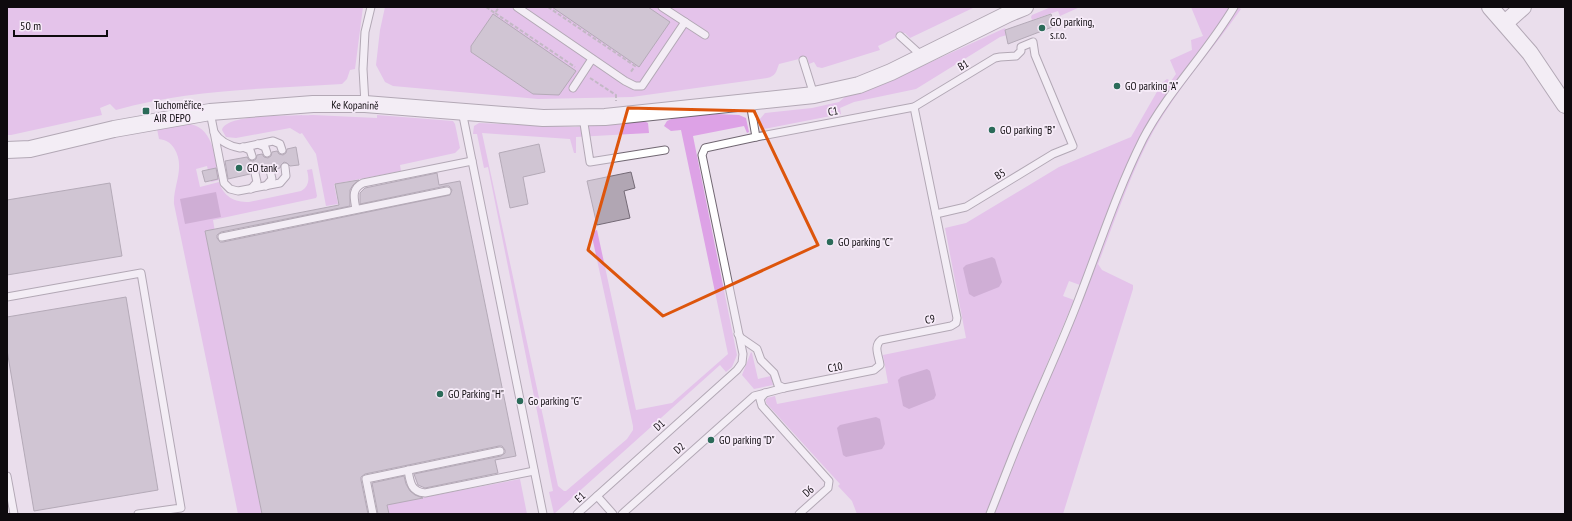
<svg xmlns="http://www.w3.org/2000/svg" width="1572" height="521" font-family="'PT Sans Narrow',sans-serif">
<rect width="100%" height="100%" fill="#eadeec"/>
<g fill="#dda2e6">
<path d="M7,7H363L355,69L350,70L347,79L342,84C267,89 189,89 116,110L110,104L100,108L102,115L11,135H7Z"/>
<path d="M385,7H975L910,38L905,33L878,46L880,50L822,68L817,67L814,62L809,64L807,57L779,64C776,72 776,76 767,78L632,97L538,99L393,86L385,82L376,65L380,30Z"/>
<polygon points="1051,7 1080,7 1060,16 1058,11 1032,20 1031,17 1032,15"/>
<polygon points="1191,7 1232,7 1167,94 1153,117 1100,234 1080,285 1069,281 1063,296 1074,300 1022,423 987,514 857,514 852,501 838,486 840,484 766,403 766,400 767,398 775,396 777,404 888,383 883,355 966,338 945,228 966,223 1059,167 1131,137 1162,83 1167,79 1171,81 1176,74 1170,60 1192,50 1191,40 1203,36"/>
<path d="M1238,7L1241,9C1213,49 1178,88 1154,130C1131,172 1115,220 1098,264L1102,270L1133,285V289L1063,514H993L1028,426L1141,150L1154,124L1169,101Z"/>
<polygon points="1005,28 1007,35 1000,37 916,89 854,102 840,108 841,114 764,129 761,128 760,119 765,113 812,108 839,102 846,96 894,79"/>
<polygon points="717,114 739,115 746,118 749,132 747,133 744,126 693,136 737,355 732,367 726,372 720,365 554,514 549,492 553,491 488,167 484,168 477,134 473,134 474,126 479,123 575,127 644,121 648,123 649,133 576,137 576,153 574,153 570,139 482,133 558,486 564,491 566,491 627,439 633,430 633,426 591,232 597,230 636,410 672,403 728,354 681,130 671,131 664,126 667,121 676,117"/>
<path d="M313,115L377,118V115L453,121L455,124L460,148L455,153L400,165L401,171L334,184L338,204L326,206L316,154L302,133L300,134L290,128L236,138L226,137L222,130C226,113 297,116 313,115Z"/>
<path d="M190,124C215,129 215,160 219,180L211,182L207,166L196,169L200,187L219,182C224,197 234,202 249,202L301,191C310,186 309,178 307,170L312,169L317,196L316,198L213,220L262,514H238L174,204C173,185 186,167 174,148C170,142 166,140 159,139L157,129Z"/>
<polygon points="751,352 752,353 758,379 771,376 773,385 754,389 742,375"/>
<polygon points="520,479 527,514 389,514 382,483 399,502"/>
</g>
<g fill="#af74b8">
<polygon points="216,192 221,217 185,224 180,199"/>
<polygon points="992,257 995,259 1002,282 999,287 974,297 969,294 963,268 966,265"/>
<polygon points="927,369 930,371 936,395 934,399 909,409 903,406 898,380 901,377"/>
<polygon points="876,417 880,419 885,444 882,449 846,457 843,455 837,428 840,425"/>
</g>
<g fill="#b1a6b3" stroke="#746a76">
<polygon points="552,7 648,7 670,22 639,67"/>
<polygon points="493,14 576,71 559,95 533,94 471,52 471,46"/>
<polygon points="1051,14 1055,26 1008,44 1005,30"/>
<polygon points="539,144 545,172 523,177 528,204 510,208 499,153"/>
<polygon points="296,147 299,165 290,166 287,163 284,162 281,165 280,168 275,169 273,166 269,165 266,167 265,171 260,172 258,169 254,168 251,170 250,174 228,179 225,161 247,157 249,160 253,161 256,159 257,155 262,154 264,157 268,158 271,156 272,152 277,151 279,154 283,155 286,153 287,149"/>
<polygon points="216,168 218,179 205,182 202,171"/>
<polygon points="631,172 635,188 624,191 630,218 597,225 587,181"/>
<polygon points="437,173 439,185 460,181 516,456 495,460 498,473 425,488 418,485 414,474 501,456 505,453 505,450 502,446 499,446 365,474 361,477 361,480 368,514 262,514 205,231 339,205 335,184 359,180 353,185 350,190 350,206 221,232 217,235 217,238 220,242 223,242 450,195 452,190 449,186 446,186 360,204 360,193 365,188"/>
<polygon points="110,183 122,256 7,275 7,200"/>
<polygon points="126,297 158,490 34,511 7,350 7,317"/>
<polygon points="404,476 406,484 410,491 415,495 423,498 387,505 389,514 378,514 372,483"/>
</g>
<g fill="none" stroke-linecap="round" stroke-linejoin="round">
<g stroke="#716772" stroke-width="9">
<g id="service">
<polyline points="517,7 625,81 635,86 642,86 685,22"/>
<polyline points="662,7 705,35"/>
<polyline points="900,36 922,56"/>
<polyline points="803,60 814,95"/>
<polyline points="573,88 592,59"/>
<polyline points="750,103 756,137"/>
<polyline points="365,104 363,69 365,32 371,7"/>
<polyline points="462,111 543,514"/>
<polyline points="210,112 214,132"/>
<polyline points="583,117 590,162 665,150"/>
<polyline points="258,144 265,147 267,153"/>
<polyline points="243,147 250,150 252,156"/>
<path d="M282,150L280,144L273,141L240,148C229,146 220,142 214,132L224,183L230,189L238,191L280,183L286,176L285,167"/>
<polyline points="266,186 272,179 270,170"/>
<polyline points="251,189 257,182 255,173"/>
<path d="M356,209C354,198 351,189 363,183L472,161"/>
<polyline points="222,237 447,191"/>
<polyline points="7,297 141,273 181,508 138,514"/>
<polyline points="738,334 741,338 757,349 761,360 774,373 778,385 784,388"/>
<polyline points="765,393 760,399 762,406 829,481 828,488 799,514"/>
<path d="M408,470C410,482 411,492 425,493L534,471"/>
<polyline points="7,476 14,514"/>
<polyline points="597,496 613,514"/>
<polyline points="373,514 366,479 500,451"/>
<polyline points="577,514 737,370 742,363 743,354 702,155 705,148 756,137 914,107 995,58 1000,57 1016,56 1021,51 1021,47 1033,42 1035,55 1073,146 1053,154 966,207 936,214"/>
<path d="M622,514L754,396L784,388L874,370L880,365C879,356 873,346 881,340L951,326L956,323L957,318L914,107"/>
<path d="M990,514C1002,484 1013,454 1026,424C1043,383 1062,343 1078,301C1099,247 1117,191 1143,139C1168,91 1207,53 1234,7"/>
</g>
</g>
<g stroke="#716772" stroke-width="18">
<g id="tertiary">
<polyline points="1490,7 1530,53 1565,105"/>
<polyline points="1505,23 1523,7"/>
<polyline points="7,150 30,149 114,129 210,112 313,104 365,104 543,118 605,117 814,95 859,85 891,72 1008,14 1025,7"/>
</g>
</g>
<g stroke="#948b95" stroke-width="2" stroke-dasharray="4 2" stroke-linecap="butt">
<polyline points="486,7 495,13 499,7"/>
<polyline points="548,7 635,66 630,73"/>
<polyline points="495,13 575,67"/>
<polyline points="590,78 616,95 616,101"/>
</g>
<use href="#service" stroke="#fff" stroke-width="7"/>
<use href="#tertiary" stroke="#fff" stroke-width="16"/>
</g>
<path d="M0 0H1572V521H0ZM628,108L754,111L818,245L663,316L588,250Z" fill="#eadeec" fill-opacity=".55" fill-rule="evenodd"/>
<path fill="none" stroke="#dd550c" stroke-width="3" stroke-linejoin="round" d="M628,108L754,111L818,245L663,316L588,250Z"/>
<g fill="#2b6b59" stroke="#f7ecf9" stroke-width="1.5">
<circle cx="1042" cy="28" r="4"/>
<circle cx="1117" cy="86" r="4"/>
<rect x="142" y="107" width="8" height="8" rx="2"/>
<circle cx="992" cy="130" r="4"/>
<circle cx="239" cy="168" r="4"/>
<circle cx="830" cy="242" r="4"/>
<circle cx="440" cy="394" r="4"/>
<circle cx="520" cy="401" r="4"/>
<circle cx="711" cy="440" r="4"/>
</g>
<g text-anchor="middle" stroke-width="3.5" stroke-linejoin="round" paint-order="stroke">
<g font-size="11" fill="#0e0a0e" stroke="#f7ecf9" text-anchor="start">
<text x="1050" y="26">GO parking,<tspan x="1050" dy="13">s.r.o.</tspan></text>
<text x="1125" y="90">GO parking "A"</text>
<text x="154" y="109">Tuchoměřice,<tspan x="154" dy="13">AIR DEPO</tspan></text>
<text x="1000" y="134">GO parking "B"</text>
<text x="247" y="172">GO tank</text>
<text x="838" y="246">GO parking "C"</text>
<text x="448" y="398">GO Parking "H"</text>
<text x="528" y="405">Go parking "G"</text>
<text x="719" y="444">GO parking "D"</text>
</g>
<g font-size="11" fill="#0e0a0e" stroke="#f7ecf9">
<text transform="translate(963 65) rotate(-31)" y="4">B1</text>
<text transform="translate(355 105) rotate(1)" y="4">Ke Kopanině</text>
<text transform="translate(833 111) rotate(-11)" y="4">C1</text>
<text transform="translate(1000 174) rotate(-32)" y="4">B5</text>
<text transform="translate(930 319) rotate(-11)" y="4">C9</text>
<text transform="translate(835 367) rotate(-11)" y="4">C10</text>
<text transform="translate(659 425) rotate(-42)" y="4">D1</text>
<text transform="translate(679 448) rotate(-42)" y="4">D2</text>
<text transform="translate(808 491) rotate(-42)" y="4">D6</text>
<text transform="translate(580 497) rotate(-42)" y="4">E1</text>
</g>
</g>
<rect width="1572" height="521" fill="none" stroke="#0e0a0e" stroke-width="16"/>
<path d="M14 30v6h93v-6" fill="none" stroke="#0e0a0e" stroke-width="2"/>
<text x="20" y="30" font-size="12" fill="#0e0a0e" stroke="#f7ecf9" stroke-width="3" paint-order="stroke">50 m</text>
</svg>
